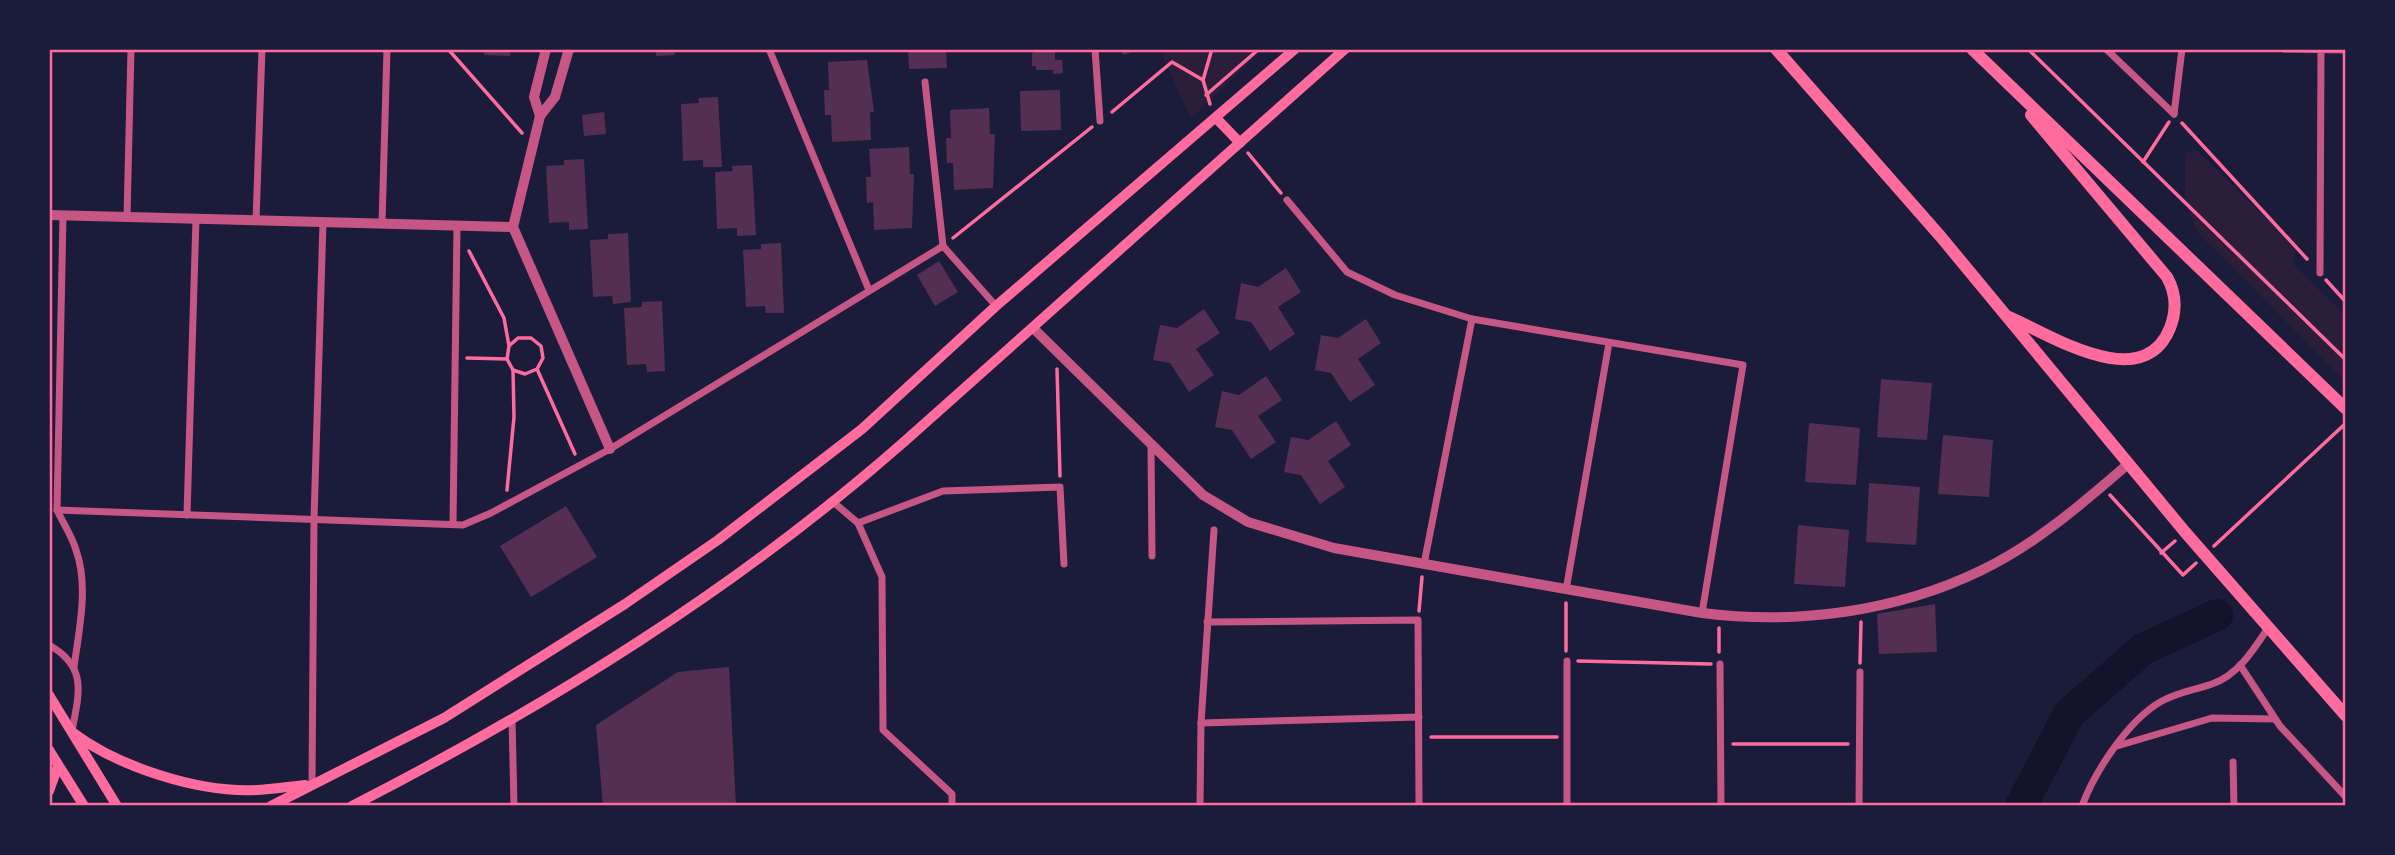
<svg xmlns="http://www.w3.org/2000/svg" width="2395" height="855" font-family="Lato,sans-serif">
<rect width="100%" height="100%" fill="#1b1b3a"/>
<g fill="#2a1e3b">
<polygon points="1167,49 1263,49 1191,119 1163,57"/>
<polygon points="2196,150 2297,248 2292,263 2346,316 2346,382 2198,233 2185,202 2185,153"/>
</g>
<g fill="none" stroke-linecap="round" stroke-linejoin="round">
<polyline stroke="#12122b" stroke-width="32" points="2021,806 2069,714 2143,649 2217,615"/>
</g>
<g fill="#542f53">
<polygon points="484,49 510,49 510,56 484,55"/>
<polygon points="656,49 674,49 675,55 656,56"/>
<polygon points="908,49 946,49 947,68 909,69"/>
<polygon points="1035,49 1055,49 1055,60 1062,60 1063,73 1053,74 1053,70 1036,70 1036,66 1032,66 1032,54"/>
<polygon points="1121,49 1139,49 1139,50 1123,55"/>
<polygon points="867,60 874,112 870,112 871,140 832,142 831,115 825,115 824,90 829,90 828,62"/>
<polygon points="1060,90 1061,130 1021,131 1020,91"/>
<polygon points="718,97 722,167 703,167 703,160 683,161 681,104 699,103 698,98"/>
<polygon points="989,108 990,134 995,134 993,188 954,190 953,163 947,163 946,138 951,138 950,110"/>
<polygon points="604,112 606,134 584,136 582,115"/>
<polygon points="909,147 910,174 914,174 912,228 874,230 873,202 867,203 866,177 871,177 869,149"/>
<polygon points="584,159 588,229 569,230 569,222 549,223 546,166 564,165 564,160"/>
<polygon points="752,165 756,235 737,236 737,228 717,229 715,172 733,171 732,166"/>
<polygon points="628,233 631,302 613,304 612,296 593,297 590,240 608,239 608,234"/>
<polygon points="781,243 784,313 766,313 765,306 746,307 743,250 761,249 761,244"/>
<polygon points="939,261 958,292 935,306 917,275"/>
<polygon points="1286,268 1301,292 1278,307 1295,334 1270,351 1251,322 1235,319 1241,283 1258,287"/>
<polygon points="662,301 665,371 647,372 646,364 627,365 624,308 642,307 642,302"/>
<polygon points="1204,309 1220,333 1196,349 1214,375 1189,392 1170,363 1153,360 1160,325 1177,328"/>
<polygon points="1366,319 1381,343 1358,359 1375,385 1350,402 1331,373 1315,370 1321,335 1338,338"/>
<polygon points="1266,376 1282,400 1258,416 1276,442 1251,459 1232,430 1215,427 1222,391 1239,395"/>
<polygon points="1881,379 1932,383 1927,440 1877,437"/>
<polygon points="1336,421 1351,445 1328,461 1345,487 1320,504 1301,475 1284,472 1291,437 1308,440"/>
<polygon points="1809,423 1860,428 1856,485 1805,482"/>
<polygon points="1943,435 1993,440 1989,497 1938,494"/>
<polygon points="1869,483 1920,487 1916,545 1866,542"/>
<polygon points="566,506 597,557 531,597 500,546"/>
<polygon points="1798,525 1849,530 1845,587 1794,584"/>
<polygon points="1935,604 1937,652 1879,654 1877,614"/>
<polygon points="729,667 736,806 603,806 596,725 678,672"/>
</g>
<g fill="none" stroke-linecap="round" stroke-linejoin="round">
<g stroke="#ff6b9d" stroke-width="3.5">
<polyline points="448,49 522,133"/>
<polyline points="2028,49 2346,360"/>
<polyline points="1206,95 1259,49"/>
<polyline points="1210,104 1203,80 1212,49"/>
<polyline points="1112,112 1172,62 1203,80"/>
<polyline points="2182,123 2307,259"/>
<polyline points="1248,153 1281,193"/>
<polyline points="2143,162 2169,122"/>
<polyline points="953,238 1092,127"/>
<polyline points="469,251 504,318 509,346 507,359 513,370 525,374 537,369 543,358 541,346 531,338 518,338 509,346"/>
<polyline points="2326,280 2346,302"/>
<polyline points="467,358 507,359"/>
<polyline points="537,369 575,454"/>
<polyline points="1057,369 1060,476"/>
<polyline points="507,490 514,417 513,370"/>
<polyline points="2110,495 2183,575 2196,563"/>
<polyline points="2214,546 2346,423"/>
<polyline points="2161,553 2175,541"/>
<polyline points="1566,603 1566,651"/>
<polyline points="1419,611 1422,577"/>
<polyline points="1719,628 1719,652"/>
<polyline points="1578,661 1711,664"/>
<polyline points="1860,663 1861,622"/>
<polyline points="1431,737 1557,737"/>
<polyline points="1733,744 1848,744"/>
</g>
<g stroke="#c65784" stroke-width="7">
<polyline points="769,49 869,290"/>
<polyline points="1095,49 1100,121"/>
<polyline points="2106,49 2174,114"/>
<polyline points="2284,49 2346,50"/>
<polyline points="925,82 943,246"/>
<polyline points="2174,114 2182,49"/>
<polyline points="1287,200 1347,272 1395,295 1472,319 1743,365 1702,613"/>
<path d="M63,216L57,510C63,523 72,536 76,550C89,586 79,630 74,667"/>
<polyline points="127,217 131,49"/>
<polyline points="256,220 262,49"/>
<polyline points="382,224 387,49"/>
<polyline points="2320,273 2321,49"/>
<polyline points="1151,448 1152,556"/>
<polyline points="832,501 858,523 943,491 1060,487 1064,564"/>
<polyline points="57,510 463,525 491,513 610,449 943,246 996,306"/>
<polyline points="187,515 196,219"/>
<polyline points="858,523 882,577 883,730 952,794 952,806"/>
<polyline points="453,524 457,226"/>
<polyline points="1424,564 1472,319"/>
<polyline points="1566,590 1609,343"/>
<polyline points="1207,622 1418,620 1419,806"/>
<path d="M49,645C88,667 79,693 72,731"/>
<polyline points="1567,661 1567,806"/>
<polyline points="1720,664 1721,806"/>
<polyline points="2240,665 2280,726 2346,797"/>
<polyline points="512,719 514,806"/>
<polyline points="1201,723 1419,717"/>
<polyline points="2117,746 2212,718 2275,719"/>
<polyline points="2233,762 2234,806"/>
<polyline points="312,784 314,519 323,222"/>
<polyline points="1200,806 1201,723 1214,530"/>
<polyline points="1859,806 1860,672"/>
<path d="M2082,806C2095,771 2129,719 2162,701C2178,692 2195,690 2212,684C2238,675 2254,649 2268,628"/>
</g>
<g stroke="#c65784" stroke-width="10">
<polyline points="540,116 555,97 569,49"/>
<polyline points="540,116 534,97 546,49"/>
<polyline points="49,215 513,227"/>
<polyline points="513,227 610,449"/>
<polyline points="513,227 540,116"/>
<path d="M1033,328L1203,495L1248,522L1334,548L1702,613C1796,625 1896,612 1982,570C2036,544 2083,503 2128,464"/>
</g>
<g stroke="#ff6b9d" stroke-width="10">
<polyline points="1217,119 1240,143"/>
<polyline points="49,695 117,806"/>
<path d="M72,732C118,767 199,793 257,790C273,789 289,787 305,785"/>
<polyline points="49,750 84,806"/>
<polyline points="49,791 58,766"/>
<polyline points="271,806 444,718 625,604 718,540 862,429 996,306 1295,49"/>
<path d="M352,806C549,705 738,588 905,441L1345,49"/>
</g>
<g stroke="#ff6b9d" stroke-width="12">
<polyline points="1776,49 1941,237 2185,532 2346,716"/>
<polyline points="1972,49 2346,409"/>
<path d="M2009,317C2052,336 2143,395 2170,328C2177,310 2176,293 2167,277L2031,115"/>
</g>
</g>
<rect width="2395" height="855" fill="none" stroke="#1b1b3a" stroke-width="102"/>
<rect x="51" y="51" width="2293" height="753" fill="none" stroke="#ff6b9d" stroke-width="2.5"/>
</svg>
